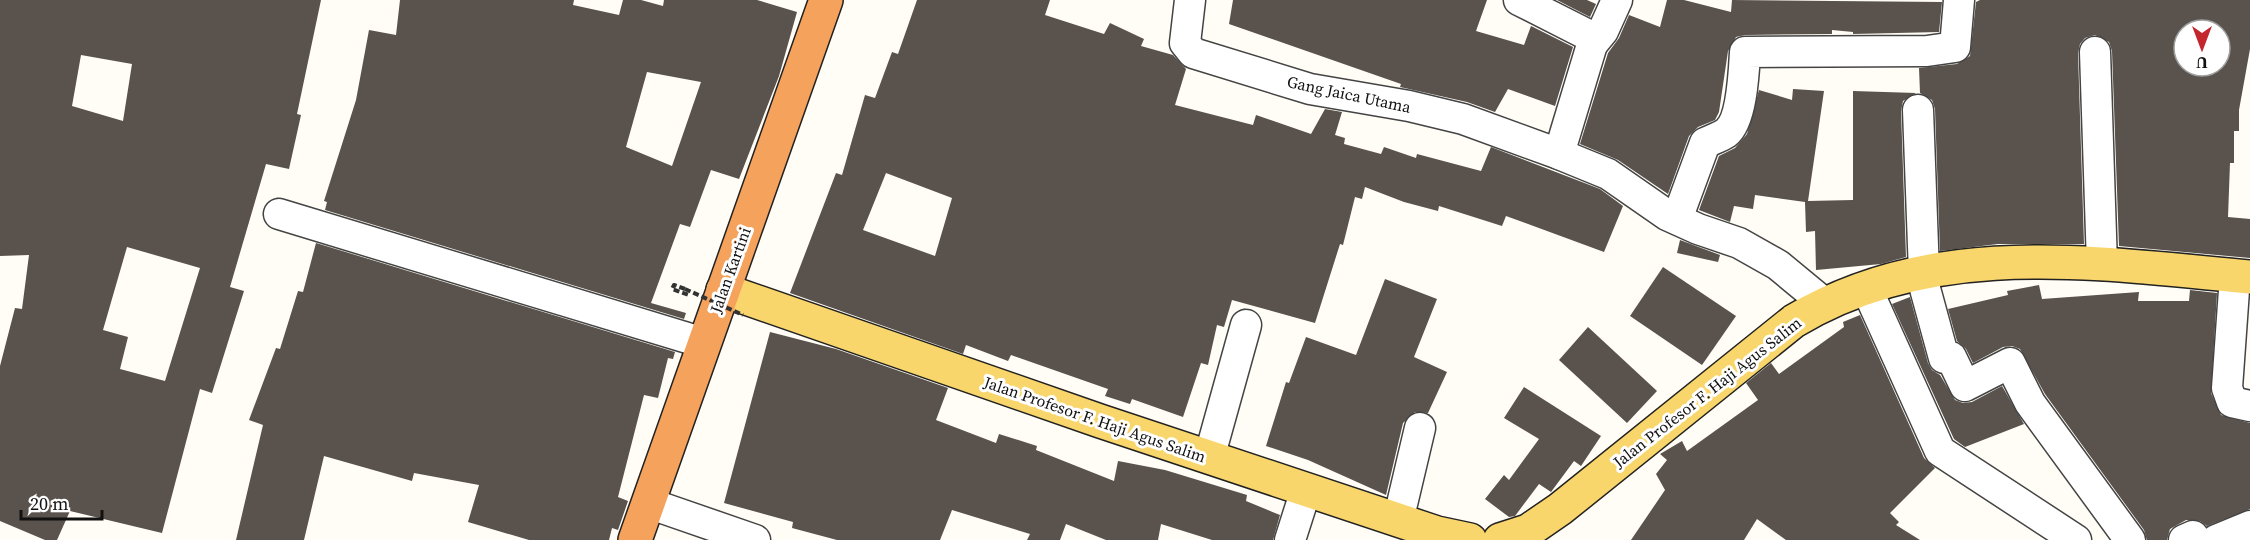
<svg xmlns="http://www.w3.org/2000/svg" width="2250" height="540" font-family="'Source Serif 4',serif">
<rect width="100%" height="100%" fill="#fffdf5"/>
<g fill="#5a524d" fill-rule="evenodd">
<path d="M0,0H321L297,114L301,115L289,169L266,164L230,287L244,291L212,393L200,389L162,533L70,511L57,540H45L0,521V366L15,308L22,309L29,255L0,256ZM81,55L132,64L123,121L72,106ZM127,247L200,268L165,381L120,369L128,337L103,330Z"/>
<path d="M400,0H574L573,5L619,15L623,0H641L663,6L664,0H757L797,12L779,76L739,179L711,170L690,227L680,224L651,303L686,313L684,319L325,210L327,202L324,201L356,100L369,30L396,35ZM647,72L701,82L672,166L626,147Z"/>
<path d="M917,0H1050L1045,15L1104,34L1110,23L1144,39L1141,46L1173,55L1186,69L1175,105L1253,125L1256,115L1311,134L1325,109L1342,112L1335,135L1345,138L1344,144L1381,154L1384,147L1416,158L1417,154L1481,171L1491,147L1600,189L1623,206L1604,252L1506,216L1502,226L1439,206L1438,211L1404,202L1365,187L1362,199L1355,197L1343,245L1340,244L1315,323L1232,300L1224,327L1217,325L1208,365L1201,363L1183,417L1132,399L1130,404L1105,396L1108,389L1011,355L1008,361L966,345L963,354L790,293L836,173L842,175L865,95L875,98L892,52L898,54ZM886,173L952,198L935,256L863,230Z"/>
<polygon points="1233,0 1487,0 1476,31 1524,45 1531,26 1573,47 1555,106 1508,89 1495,112 1467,102 1400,87 1401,84 1229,24"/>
<polygon points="1557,0 1587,0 1596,4 1590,17"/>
<polygon points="1667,0 1684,0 1731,12 1732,0 1942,2 1939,32 1853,34 1853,32 1832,30 1832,34 1745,35 1736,37 1728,51 1719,112 1715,120 1698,127 1689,136 1668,194 1618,160 1580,144 1608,53 1619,38 1629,15 1660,27"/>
<path d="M1980,0H2250V49L2239,110V131H2234V163H2230L2228,217L2250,219V258L2119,246L2112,51L2109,42L2095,35L2085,38L2080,44L2078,53L2084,244H1998L1940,251L1935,109L1932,100L1920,93L1919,68L1957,64L1970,56L1976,2ZM2184,30H2220V66H2184Z"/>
<polygon points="1793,89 1824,91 1808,201 1853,200 1853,91 1916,93 1903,101 1901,111 1906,257 1881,264 1816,270 1815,231 1806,232 1805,202 1755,195 1753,209 1734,206 1730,222 1699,210 1719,156 1735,148 1747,134 1759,90 1792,100"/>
<polygon points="1680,240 1720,255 1718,262 1677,253"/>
<polygon points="316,243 675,352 673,359 668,358 658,398 644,395 618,497 628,501 618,530 612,528 609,540 529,540 468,522 479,485 414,473 412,481 324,456 304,540 236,540 263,425 249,420 276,348 280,349 298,291 303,292"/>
<polygon points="1663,267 1736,316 1702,365 1630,316"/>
<polygon points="1385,279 1437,299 1414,357 1447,372 1428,413 1415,412 1403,423 1386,495 1308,460 1266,446 1286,382 1289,383 1306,337 1356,355"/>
<polygon points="2039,285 2042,299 2139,292 2138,301 2189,301 2190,290 2217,293 2211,393 2221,415 2250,423 2250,509 2207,526 2200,521 2186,520 2170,529 2167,540 2147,540 2144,530 2045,394 2020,349 2012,346 2003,347 1973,363 1966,349 1957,341 1948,309 2008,295 2007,291"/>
<polygon points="1910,297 1928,363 1932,370 1940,375 1955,400 1963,403 1972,402 2002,386 2024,424 1965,447 1954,439 1892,304"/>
<polygon points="1860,315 1924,458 1935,468 1890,513 1899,522 1896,525 1920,540 1786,540 1757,519 1744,540 1631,540 1665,490 1656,474 1667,460 1660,454 1682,441 1687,451 1758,400 1746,383 1771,363 1779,374 1844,327 1843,322"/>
<polygon points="1588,327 1657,391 1627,423 1559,360"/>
<polygon points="770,332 836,349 948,388 936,420 996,443 999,434 1037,446 1036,450 1114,481 1118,461 1165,470 1247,495 1246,501 1280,515 1273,540 1212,540 1161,524 1158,540 1106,540 1066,524 1060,540 1027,540 1030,534 952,510 940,540 837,540 792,528 793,522 724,503"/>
<polygon points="1524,387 1601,436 1581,466 1574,461 1551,492 1539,484 1515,516 1509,517 1485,499 1504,475 1509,480 1539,439 1504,418"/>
</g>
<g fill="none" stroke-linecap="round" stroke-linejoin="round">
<g stroke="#444" stroke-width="33">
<g id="minor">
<polyline points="1190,0 1185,43 1193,53 1310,89 1409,106 1463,119 1559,154 1608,174 1667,215 1698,229 1739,243 1778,265 1824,303"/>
<polyline points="1519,0 1594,38 1559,154"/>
<polyline points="1594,42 1603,31 1617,0"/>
<polyline points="2095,52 2102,265"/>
<polyline points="1918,110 1924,273"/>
<polyline points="279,214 704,343"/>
<path d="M1677,219L1705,143C1711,140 1720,137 1726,133C1742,121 1744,70 1745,52L1927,51L1955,47L1959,0"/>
<polyline points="1921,274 1944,358 1951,357 1965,386 2010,363 2030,403 2130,540"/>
<polyline points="2235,276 2227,388 2232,402 2250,406"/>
<polyline points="1866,287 1940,451 2076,540"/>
<polyline points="1209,458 1246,325"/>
<polyline points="648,503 755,540"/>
<polyline points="1398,521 1420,428"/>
<polyline points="1290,540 1306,490"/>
<polyline points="2184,540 2193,536 2196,540"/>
<polyline points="2216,540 2250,526"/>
</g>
</g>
<g stroke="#222" stroke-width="36">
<g id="major">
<polyline points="723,290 1100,421 1437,533 1470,540"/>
<path d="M1500,540L1528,531L1560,509L1794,321C1934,237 2096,263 2250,277"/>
</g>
</g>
<g stroke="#222" stroke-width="36">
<polyline id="highway" points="635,540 826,0"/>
</g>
<polyline stroke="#333" stroke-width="4" stroke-dasharray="6 3" stroke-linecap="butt" points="685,289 674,285 672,289 689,295"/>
<use href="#minor" stroke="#fff" stroke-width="30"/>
<use href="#major" stroke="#f9d66b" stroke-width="33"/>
<use href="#highway" stroke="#f5a25d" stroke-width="33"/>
<polyline stroke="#333" stroke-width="4" stroke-dasharray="6 3" stroke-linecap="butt" points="685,289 743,315"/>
</g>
<g text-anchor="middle" stroke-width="6" stroke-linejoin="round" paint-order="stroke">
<g font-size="16" fill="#111" stroke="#fff">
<text transform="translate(1349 94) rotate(12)" y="6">Gang Jaica Utama</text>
<text transform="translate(730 270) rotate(-70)" y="6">Jalan Kartini</text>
<text transform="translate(1707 392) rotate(-38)" y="6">Jalan Profesor F. Haji Agus Salim</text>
<text transform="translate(1095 419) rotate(19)" y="6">Jalan Profesor F. Haji Agus Salim</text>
</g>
</g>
<g transform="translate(2202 48) rotate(180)"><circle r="28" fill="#ffffff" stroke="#a0a0a0" stroke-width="1.5"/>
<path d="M0-4.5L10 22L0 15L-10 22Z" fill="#c4262e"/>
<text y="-9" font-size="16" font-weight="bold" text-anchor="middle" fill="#111111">U</text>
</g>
<path d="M21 510v9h81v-9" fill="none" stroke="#111111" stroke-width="3"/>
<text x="30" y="510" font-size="18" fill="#111111" stroke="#ffffff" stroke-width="4.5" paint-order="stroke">20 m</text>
</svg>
